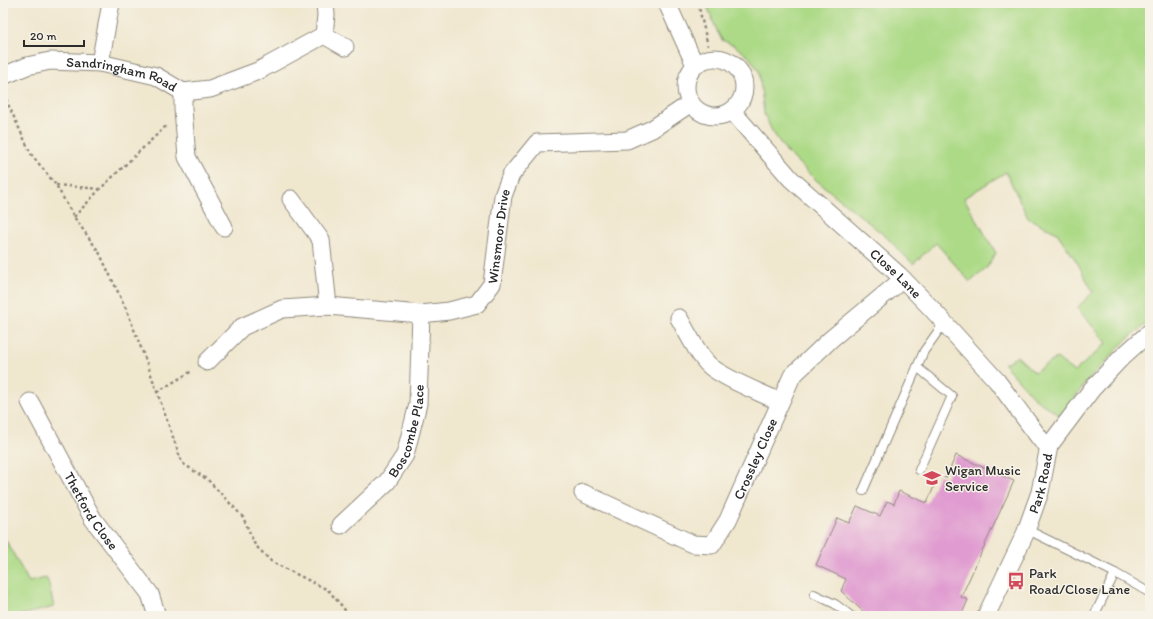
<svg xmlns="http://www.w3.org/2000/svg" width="1153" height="619" font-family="Itim,sans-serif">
<rect width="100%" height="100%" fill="#f7f3e8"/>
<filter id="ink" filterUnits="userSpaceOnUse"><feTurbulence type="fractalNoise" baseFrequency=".025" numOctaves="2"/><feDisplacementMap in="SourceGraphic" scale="8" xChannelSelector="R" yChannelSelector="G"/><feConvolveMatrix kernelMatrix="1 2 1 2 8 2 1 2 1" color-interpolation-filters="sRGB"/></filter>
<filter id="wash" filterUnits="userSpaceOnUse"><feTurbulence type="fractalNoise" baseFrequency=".012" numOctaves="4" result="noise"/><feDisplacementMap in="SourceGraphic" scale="16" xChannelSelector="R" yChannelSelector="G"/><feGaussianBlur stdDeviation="0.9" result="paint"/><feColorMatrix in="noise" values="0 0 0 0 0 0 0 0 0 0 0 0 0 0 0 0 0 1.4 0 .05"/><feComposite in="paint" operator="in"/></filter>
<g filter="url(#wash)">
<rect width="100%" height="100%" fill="#f0e7cf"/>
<g fill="#adda87" stroke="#6c8259">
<polygon points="706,3 1150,3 1150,321 1128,338 1087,381 1061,416 1036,400 1004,364 1017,356 1034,372 1057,358 1074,372 1107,343 1077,308 1093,292 1077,262 1057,233 1028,218 1006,172 964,198 996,253 986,269 970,282 936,243 913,264 884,235 816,180 786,151 772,131 764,114 759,71 749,57 735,46 722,40 717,31"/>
<polygon points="3,535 29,582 46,578 48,581 54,607 17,616 3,616"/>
</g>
<g id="blocks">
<polygon fill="#e09bd0" points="956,455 1014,481 961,597 968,600 961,616 868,616 841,591 846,579 816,565 837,518 849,523 857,506 880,516 887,501 894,504 899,491 927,503 939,475 946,478"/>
</g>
</g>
<g filter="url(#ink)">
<use href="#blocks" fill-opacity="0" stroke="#8e897d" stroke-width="1"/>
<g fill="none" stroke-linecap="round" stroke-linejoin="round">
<g stroke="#8e897d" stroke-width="10">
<g id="lane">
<polyline points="917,367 952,396 919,470"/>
<polyline points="863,491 924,351 944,323"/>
<polyline points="1026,529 1115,573 1150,593"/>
<polyline points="814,594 835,604 851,616"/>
<polyline points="1094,616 1115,573"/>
</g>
</g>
<g stroke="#8e897d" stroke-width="19">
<g id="street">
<polyline points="667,3 695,65"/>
<polyline points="324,35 345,47"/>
<circle cx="715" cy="87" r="29"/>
<polyline points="100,63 111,3"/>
<path id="s1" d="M3,76L27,66L50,61L100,63L156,76L183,92L210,89L258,71L324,35L326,15L325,3"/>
<polyline points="183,92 183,109 187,157 224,227"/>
<path id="s2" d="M732,111L791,179L899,275L931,308L997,381L1041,440L1049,446"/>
<polyline points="291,199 321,240 328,306"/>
<path d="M679,318C687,332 699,357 711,367C729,381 760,392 780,402"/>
<path id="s3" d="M207,362L242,327L282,309L328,306L421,314L449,311L477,304L492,284L503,196L511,175L537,143L627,140L652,129L691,103"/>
<path id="s4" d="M30,402L93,519L150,594L157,616"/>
<path id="s5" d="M583,493L693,544L712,545L728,520L792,376L831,339L903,279"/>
<path id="s6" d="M341,525L387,482L405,455L418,404L421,314"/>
<path id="s7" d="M986,616L1025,534L1040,492L1049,446L1092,389L1122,357L1150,332"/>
</g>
</g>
<g stroke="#8e897d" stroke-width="2.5" stroke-dasharray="3 3" stroke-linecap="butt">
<polyline points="698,3 708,46"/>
<polyline points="6,93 7,102 31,154 56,185 74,217 99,252 127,311 148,366 182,463 208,480 243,517 255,545 272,562 328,590 342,606 349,616"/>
<polyline points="56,185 100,189"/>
<polyline points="74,217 100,189 166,126"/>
<polyline points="157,392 192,371"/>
</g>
<use href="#lane" stroke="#fff" stroke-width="8"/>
<use href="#street" stroke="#fff" stroke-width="17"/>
</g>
</g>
<defs>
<g id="school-bare" transform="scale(1.38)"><path d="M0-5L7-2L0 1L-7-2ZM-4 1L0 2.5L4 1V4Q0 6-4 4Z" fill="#d1495b" stroke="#f7f3e8" stroke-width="2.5" paint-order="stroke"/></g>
<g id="bus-bare" transform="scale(1.38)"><path d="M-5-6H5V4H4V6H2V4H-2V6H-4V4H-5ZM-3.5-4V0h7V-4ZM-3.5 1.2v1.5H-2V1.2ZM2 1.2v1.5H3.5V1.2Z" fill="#d1495b" stroke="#f7f3e8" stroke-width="2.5" paint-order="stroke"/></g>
</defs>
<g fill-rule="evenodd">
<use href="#school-bare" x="932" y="478"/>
<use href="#bus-bare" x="1016" y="581"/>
</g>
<g text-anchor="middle" stroke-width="3" stroke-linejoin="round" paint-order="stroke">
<g font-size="14" fill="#2b2b2b" stroke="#f7f3e8">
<text dy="5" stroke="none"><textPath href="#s1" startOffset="123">Sandringham Road</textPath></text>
<text dy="5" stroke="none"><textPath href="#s3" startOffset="363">Winsmoor Drive</textPath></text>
<text dy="5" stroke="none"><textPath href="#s2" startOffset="231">Close Lane</textPath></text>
<text dy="5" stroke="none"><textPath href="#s6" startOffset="119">Boscombe Place</textPath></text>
<text dy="5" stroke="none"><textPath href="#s5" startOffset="237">Crossley Close</textPath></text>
<text dy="5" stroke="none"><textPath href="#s7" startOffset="144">Park Road</textPath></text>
<text dy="5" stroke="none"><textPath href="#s4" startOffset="125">Thetford Close</textPath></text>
</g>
<g font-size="14" fill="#2b2b2b" stroke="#f7f3e8" text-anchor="start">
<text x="945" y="475">Wigan Music<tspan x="945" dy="16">Service</tspan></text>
<text x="1029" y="578">Park<tspan x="1029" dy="16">Road/Close Lane</tspan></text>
</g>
</g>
<rect width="1153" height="619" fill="none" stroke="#f7f3e8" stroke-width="16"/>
<path d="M24 40v6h60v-6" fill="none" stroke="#2b2b2b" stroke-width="2"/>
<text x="30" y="40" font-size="12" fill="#2b2b2b" stroke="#f7f3e8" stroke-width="3" paint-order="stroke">20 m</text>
</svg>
